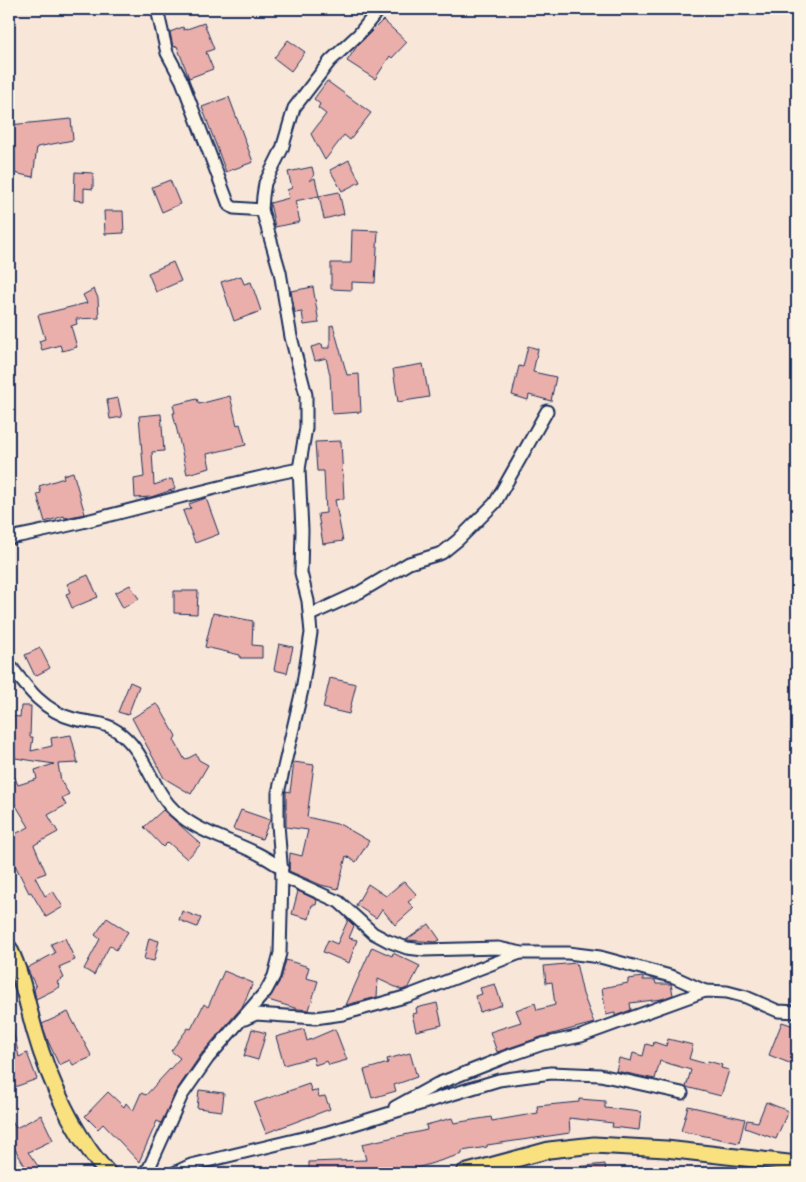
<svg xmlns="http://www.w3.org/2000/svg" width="806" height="1182" font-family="'Balsamiq Sans',sans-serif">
<rect width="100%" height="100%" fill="#f8e7d9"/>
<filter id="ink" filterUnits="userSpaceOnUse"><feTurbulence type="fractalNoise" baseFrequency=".02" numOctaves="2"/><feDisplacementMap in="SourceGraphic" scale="10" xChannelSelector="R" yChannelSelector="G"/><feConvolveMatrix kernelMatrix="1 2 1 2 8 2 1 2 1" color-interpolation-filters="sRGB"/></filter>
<g filter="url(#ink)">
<g fill="#eaafaa" stroke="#1b2f5e">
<polygon points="383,20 407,42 392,58 390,56 375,79 347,61 357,46"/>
<polygon points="204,23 214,49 206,52 213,69 189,78 177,46 173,47 170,32 183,27 184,30"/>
<polygon points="288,40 305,52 291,71 274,58"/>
<polygon points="327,81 371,113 350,140 344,135 325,160 311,134 326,114 318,108 320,104 314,99"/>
<polygon points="229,97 253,162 226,172 202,107"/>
<polygon points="71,119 73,140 37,147 33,177 9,172 9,125"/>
<polygon points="349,160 360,182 342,191 330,170"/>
<polygon points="312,167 314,175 309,181 315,178 319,196 295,201 300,222 275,227 270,203 289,198 287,190 292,188 288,172"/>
<polygon points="75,172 93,173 93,189 84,188 84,201 74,200"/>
<polygon points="170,180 180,204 162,212 152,187"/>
<polygon points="339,192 344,214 324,219 319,196"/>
<polygon points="104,211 123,211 124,233 105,234"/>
<polygon points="352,230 378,231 375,283 352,282 352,290 331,289 331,263 351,263"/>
<polygon points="173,262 181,281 156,292 148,273"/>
<polygon points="241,276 244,284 251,282 261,311 234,321 221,282"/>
<polygon points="313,287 319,323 304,325 302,312 295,313 291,291"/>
<polygon points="94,289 98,298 99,318 76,319 77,324 71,326 77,347 62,351 60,345 42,350 39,341 45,339 38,315 87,303 83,295"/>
<polygon points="333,325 347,375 359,374 361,412 332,414 330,375 326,358 315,361 311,347 322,344 323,348 330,348 330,326"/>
<polygon points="528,346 538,349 533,372 556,377 551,401 529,395 528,400 512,395 519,366 523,367"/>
<polygon points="423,364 429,397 398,402 393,369"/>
<polygon points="230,396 237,425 240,424 246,445 207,454 210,468 187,474 173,413 175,413 173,405 197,399 199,404"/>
<polygon points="118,398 122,417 110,419 107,400"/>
<polygon points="161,414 164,451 152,452 154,485 172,479 175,489 151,497 135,498 134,479 144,477 139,416"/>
<polygon points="341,441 344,499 335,500 343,541 323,544 318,514 326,513 324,471 317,471 315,442"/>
<polygon points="73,472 85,514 65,518 64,516 45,522 37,494 41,493 39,486 64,478 63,475"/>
<polygon points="206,498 219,534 195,543 183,511 191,508 189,504"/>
<polygon points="88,575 98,597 72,608 66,594 71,592 67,584"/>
<polygon points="130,585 139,599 123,608 115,593"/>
<polygon points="174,591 198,591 197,614 174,613"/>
<polygon points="213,613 253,621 252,645 262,646 262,658 240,658 240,655 205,647"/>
<polygon points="279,644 293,647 287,673 274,670"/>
<polygon points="40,648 50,668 35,676 25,655"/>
<polygon points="330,678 356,684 349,714 323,708"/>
<polygon points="130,682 139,686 128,715 118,712"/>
<polygon points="156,704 159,706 176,736 174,740 185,760 196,754 199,760 208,765 191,794 164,778 132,718"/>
<polygon points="21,706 31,706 30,737 33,737 31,751 52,746 51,738 71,735 78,763 58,764 61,781 69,794 62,798 66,805 48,815 58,832 34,845 46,873 35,877 45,896 53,891 63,907 46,917 31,892 29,893 13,861 9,863 9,837 29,827 9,794 9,764 18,785 37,779 35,770 54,764 9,757 12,738 11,716 20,717"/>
<polygon points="294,762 314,765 307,817 341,825 369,841 356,862 346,856 338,889 321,885 289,871 290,853 302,856 308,830 286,827 286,791 290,792"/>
<polygon points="163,810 201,844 187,859 168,842 163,847 144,827"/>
<polygon points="241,810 270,820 262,839 233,829"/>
<polygon points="404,881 417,895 408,902 414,908 395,925 382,909 376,918 356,905 368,884 386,896"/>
<polygon points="298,891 317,900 316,905 312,905 309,919 292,914"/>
<polygon points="182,911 201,918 197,927 179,920"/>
<polygon points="107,918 128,932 116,950 110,945 94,975 84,969 100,939 95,935"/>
<polygon points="348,920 354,926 349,938 357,940 349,963 323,952 328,940 337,944"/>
<polygon points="429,924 440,940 436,942 406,940"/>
<polygon points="65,938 75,960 59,967 64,978 57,982 60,987 36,999 34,989 36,987 27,968 55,953 51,944"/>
<polygon points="149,938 159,941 154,961 144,959"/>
<polygon points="372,947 392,956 393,953 420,966 409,987 402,990 378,979 377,997 346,1005"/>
<polygon points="286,960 309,967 306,978 318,981 309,1010 298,1009 268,1000 281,979"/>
<polygon points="576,963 583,994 594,1023 541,1037 497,1052 490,1032 521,1022 516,1010 535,1003 537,1010 555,1005 552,982 546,983 544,966"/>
<polygon points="224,971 253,983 242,1007 202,1053 176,1091 161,1123 157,1121 139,1162 103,1124 98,1129 85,1116 108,1092 124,1107 126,1103 133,1111 141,1093 146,1095 180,1058 171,1051 188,1028 191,1029 204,1004 208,1007"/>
<polygon points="643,977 643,980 655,980 656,984 671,984 673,995 662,999 630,1003 631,1010 615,1016 615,1013 606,1015 602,988 628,983 628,979"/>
<polygon points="495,984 502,1005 480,1012 475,996 482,994 480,988"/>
<polygon points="437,1003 442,1025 416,1031 412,1014 417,1013 416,1008"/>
<polygon points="68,1012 92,1057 73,1065 70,1060 59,1065 48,1041 42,1024"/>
<polygon points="782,1022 797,1027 797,1066 769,1055"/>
<polygon points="9,1029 13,1029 19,1057 27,1053 37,1079 9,1089"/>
<polygon points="252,1029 266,1033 258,1060 244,1056"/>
<polygon points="304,1029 307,1041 335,1029 347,1060 329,1065 327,1061 315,1065 313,1057 284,1065 276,1037"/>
<polygon points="668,1039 693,1045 689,1059 707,1064 708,1061 722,1065 721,1068 729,1070 721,1096 686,1087 691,1070 660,1061 655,1079 616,1071 619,1058 631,1061 633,1053 643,1056 646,1044 653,1046 654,1042 666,1046"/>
<polygon points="410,1053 417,1077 394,1085 396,1091 372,1098 364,1070 388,1063 387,1059"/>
<polygon points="309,1084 312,1092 317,1090 319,1097 325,1096 330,1109 266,1133 254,1103"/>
<polygon points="199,1090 224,1093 222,1111 197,1108"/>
<polygon points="579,1099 605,1101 605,1108 641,1112 639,1130 612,1127 613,1123 569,1118 570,1133 487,1145 487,1147 462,1151 462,1154 401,1173 309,1173 309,1162 366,1160 362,1144 427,1130 426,1125 452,1118 454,1123 491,1117 492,1121 538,1113 537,1106 579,1102"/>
<polygon points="766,1102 788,1111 776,1139 745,1128 747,1120 758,1122"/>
<polygon points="688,1106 745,1119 739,1143 681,1131"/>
<polygon points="41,1115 53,1140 28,1152 43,1173 29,1173 9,1139 9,1117 16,1128"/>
<polygon points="605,1164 606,1173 577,1173 576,1167"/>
</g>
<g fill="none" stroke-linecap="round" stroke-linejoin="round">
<g stroke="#1b2f5e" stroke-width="15">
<g id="minor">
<polyline points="157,9 167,53 182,81 229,205 234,208 262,210"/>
<path d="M9,538C107,520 201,488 299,469"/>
<polyline points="310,615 360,592 409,563 442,553 458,540 495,503 547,411"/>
<path d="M9,664C27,688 43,711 74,719C90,723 103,721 117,731C144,749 149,781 169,805C191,830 223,837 252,851C262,855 272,862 282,868"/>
<polyline points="282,876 339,902 373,933 388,941 407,948 424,950 498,948 522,953 568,953 600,957 674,977 705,991"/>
<polyline points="245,1019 256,1014 315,1018 343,1014 408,996 520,953"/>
<polyline points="395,1107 437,1084 511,1055 543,1044 581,1036 705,991 727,992 746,997 778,1011 797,1012"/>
<polyline points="143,1173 149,1168 182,1095 208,1058 266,991 274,976 280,953 282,876 278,824 278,793 302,690 311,633 308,601 301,573 302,530 299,469 306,428 306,395 291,337 280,272 262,210 263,196 265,183 282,149 294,108 330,61 359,34 379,9"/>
<polyline points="174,1173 191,1165 328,1132 499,1080 551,1073 600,1075 682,1093"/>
</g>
</g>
<g stroke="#1b2f5e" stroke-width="19">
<g id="major">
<path d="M9,948C22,974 27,1004 35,1032C48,1078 75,1138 108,1173"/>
<polyline points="464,1173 549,1150 594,1145 666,1149 797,1164"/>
</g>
</g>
<use href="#minor" stroke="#fcf5e5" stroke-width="11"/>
<use href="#major" stroke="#fae180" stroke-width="15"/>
</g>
</g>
<rect width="806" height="1182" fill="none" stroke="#fcf5e5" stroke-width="30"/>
<rect x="15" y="15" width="776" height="1152" fill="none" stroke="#1b2f5e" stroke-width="2" filter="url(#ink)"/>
</svg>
